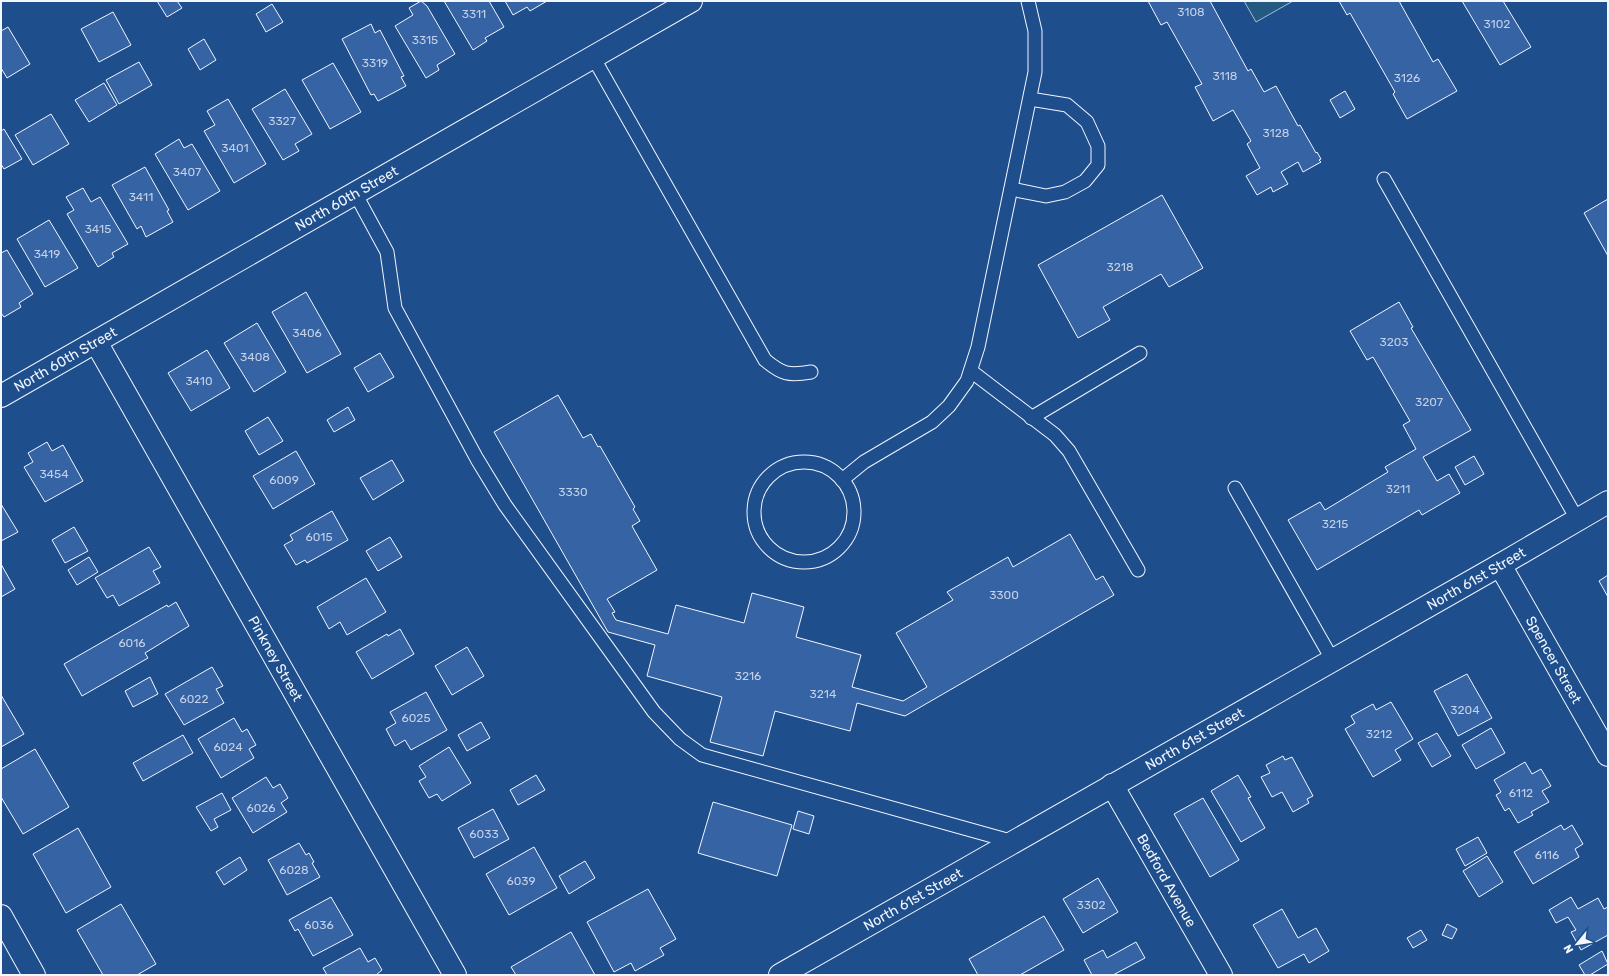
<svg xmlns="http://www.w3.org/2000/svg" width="1609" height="976" font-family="Rubik,sans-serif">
<rect width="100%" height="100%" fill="#1f4e8c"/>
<polygon fill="#245a82" stroke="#a8bbd7" points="1244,1 1293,1 1256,22"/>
<g fill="#3563a3" stroke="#f2f6ff">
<polygon points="157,1 177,1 182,8 167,17"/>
<polygon points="421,1 427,6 455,54 437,65 439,70 426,78 395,26 413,15 409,8"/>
<polygon points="444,1 489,1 504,27 485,38 487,41 473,50"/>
<polygon points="505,1 547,1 530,11 527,7 513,15"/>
<polygon points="1148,1 1210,1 1248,71 1251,69 1264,92 1276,86 1298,126 1300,125 1316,153 1317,152 1321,159 1319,160 1321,162 1303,172 1298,162 1281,172 1288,184 1273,192 1271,187 1257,195 1246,176 1260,168 1247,144 1251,141 1233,110 1213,121 1195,87 1202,84 1167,22 1161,25"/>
<polygon points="1339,1 1399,1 1433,62 1438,59 1457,91 1407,119 1393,94 1395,92 1350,13 1347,15"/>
<polygon points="1462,1 1503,1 1531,47 1500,65"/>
<polygon points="272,4 283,22 266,32 256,14"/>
<polygon points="113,12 131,45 99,62 81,29"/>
<polygon points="371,24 375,33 380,30 404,76 401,77 406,86 378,101 374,94 371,95 342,39"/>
<polygon points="8,27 30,64 7,78 1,68 1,31"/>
<polygon points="204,39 216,60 200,70 188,49"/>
<polygon points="139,62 152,85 119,104 106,80"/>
<polygon points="333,63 361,112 330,129 302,80"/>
<polygon points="104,83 117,105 89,122 75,100"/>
<polygon points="285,89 312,134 295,144 299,151 283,160 252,109"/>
<polygon points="1345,91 1355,109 1340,118 1330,100"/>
<polygon points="228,99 266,164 234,183 204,131 215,125 207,111"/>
<polygon points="51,114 69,144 33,165 15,135"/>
<polygon points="4,129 22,159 4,169 1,164 1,131"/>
<polygon points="179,139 184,148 192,144 220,191 188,210 155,154"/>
<polygon points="145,167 169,210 167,211 173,222 146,237 141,226 137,229 112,185"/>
<polygon points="83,188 91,202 100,197 128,244 112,253 114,257 98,267 67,214 74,210 66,197"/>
<polygon points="1162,195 1203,268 1169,287 1161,274 1103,307 1110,320 1078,338 1038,265"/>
<polygon points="1608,199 1608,256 1584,213"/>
<polygon points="49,220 78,268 45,287 17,239"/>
<polygon points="7,250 33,294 19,303 21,307 4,317 1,313 1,253"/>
<polygon points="306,292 341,354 307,373 272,312"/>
<polygon points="1399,302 1413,327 1411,328 1471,430 1423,457 1437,481 1449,474 1460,493 1422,515 1419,510 1317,570 1288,520 1320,502 1325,510 1388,472 1385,467 1416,449 1403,425 1410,421 1373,357 1367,360 1350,331"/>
<polygon points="257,323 286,372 254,392 224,343"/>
<polygon points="207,350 230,388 191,411 168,373"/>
<polygon points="380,353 394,377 368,392 354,368"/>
<polygon points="558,395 583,438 591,434 598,447 600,446 635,507 633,509 640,521 632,526 657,570 607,599 615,612 612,613 616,620 668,634 676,605 744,623 752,593 804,607 796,637 861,655 852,687 903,701 927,687 896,633 953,600 947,592 1008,557 1013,567 1070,534 1096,580 1103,576 1114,595 905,716 857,703 850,731 775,711 763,756 710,742 722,697 647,676 655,645 608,632 494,432"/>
<polygon points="348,407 355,420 334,432 327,420"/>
<polygon points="268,417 283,441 259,455 245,431"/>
<polygon points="47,442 52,451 63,445 83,481 45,502 24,467 33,462 28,453"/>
<polygon points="296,451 315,484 273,509 253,476"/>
<polygon points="1474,456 1484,474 1465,485 1455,467"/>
<polygon points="392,460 404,481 373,500 360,478"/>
<polygon points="1,504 18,532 1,541"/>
<polygon points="332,511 348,540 307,563 305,560 296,565 284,545 293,540 290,535"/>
<polygon points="74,527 88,551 65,563 52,540"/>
<polygon points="390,537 402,557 378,571 366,551"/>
<polygon points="149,547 161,567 153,571 160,583 119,606 113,595 107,598 95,578"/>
<polygon points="89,557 98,572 77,585 68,570"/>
<polygon points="1,564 15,589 1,597"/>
<polygon points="1608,575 1608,597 1599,581"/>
<polygon points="366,578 386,612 347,635 340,622 329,629 317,607"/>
<polygon points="176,602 189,626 145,653 148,658 82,696 64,664 167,605 168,607"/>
<polygon points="400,629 414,654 372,679 356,652 387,634 388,636"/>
<polygon points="467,647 484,676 452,695 435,666"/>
<polygon points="212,667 223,686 216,689 224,703 184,725 165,694"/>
<polygon points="1467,674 1492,718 1458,736 1434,691"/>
<polygon points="150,677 158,694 133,707 125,691"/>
<polygon points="426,692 447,730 411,750 405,740 395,746 386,729 396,723 390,712"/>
<polygon points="1,695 24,734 1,747"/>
<polygon points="1391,702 1413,739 1395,750 1401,760 1373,777 1345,729 1355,723 1351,716 1373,704 1376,710"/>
<polygon points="234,718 242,732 247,729 256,745 249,749 254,758 221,778 198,739"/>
<polygon points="481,722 490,738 467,751 458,735"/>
<polygon points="1491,728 1505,753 1476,769 1462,745"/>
<polygon points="1437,733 1451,756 1432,767 1418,743"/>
<polygon points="183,735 193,753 143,781 133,763"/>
<polygon points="449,747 471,783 442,801 437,794 429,798 419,781 426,777 419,766"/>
<polygon points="35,749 69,807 23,834 1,797 1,769"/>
<polygon points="1283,756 1285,760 1292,757 1313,796 1307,799 1309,803 1293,812 1282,792 1272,797 1261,777 1270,773 1266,765"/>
<polygon points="1525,762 1532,774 1541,769 1551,786 1542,791 1549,802 1531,812 1533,815 1518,823 1509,808 1505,811 1496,795 1501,792 1494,780"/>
<polygon points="536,775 545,790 518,805 510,790"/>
<polygon points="1238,775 1251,797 1248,798 1265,828 1241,842 1211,791"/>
<polygon points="266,777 273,788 280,784 288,798 281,803 287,812 253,833 232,798"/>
<polygon points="222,793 231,810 214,819 218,827 211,831 196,807"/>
<polygon points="1203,798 1239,860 1210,877 1174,814"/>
<polygon points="713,802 792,825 777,876 698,853"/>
<polygon points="493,809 509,839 474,858 458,828"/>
<polygon points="798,811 814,816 809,834 793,829"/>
<polygon points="1561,825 1564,830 1572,825 1583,844 1575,849 1579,857 1533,884 1514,852"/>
<polygon points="78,828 111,887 66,913 33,854"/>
<polygon points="1478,837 1487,853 1465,866 1456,849"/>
<polygon points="299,843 306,855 309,853 314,862 312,863 320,877 287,895 268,860"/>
<polygon points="534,847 557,888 509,915 486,874"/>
<polygon points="1487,856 1503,882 1479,897 1463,871"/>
<polygon points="240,857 247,870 224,885 216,872"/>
<polygon points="585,861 595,878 569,894 559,876"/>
<polygon points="1098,878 1118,912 1083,933 1063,899"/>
<polygon points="648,889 676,939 660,948 664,955 635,971 631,963 614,972 587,922"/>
<polygon points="331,897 353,935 313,956 298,929 295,931 289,920"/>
<polygon points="1571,897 1578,909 1598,898 1604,909 1608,907 1608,935 1581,950 1571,932 1576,930 1568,917 1556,923 1549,910"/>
<polygon points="121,904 156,964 137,975 103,975 77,930"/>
<polygon points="1282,909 1298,938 1316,928 1329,951 1309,963 1304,954 1278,968 1253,925"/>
<polygon points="1044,916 1064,950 1020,975 978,975 969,959"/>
<polygon points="1447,924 1457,929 1452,939 1442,935"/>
<polygon points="1421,930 1427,940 1413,948 1407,938"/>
<polygon points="571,932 595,975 516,975 511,967"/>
<polygon points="1136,942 1145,958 1113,975 1092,975 1084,960 1103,950 1107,958"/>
<polygon points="360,948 368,962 375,958 382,970 376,975 327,975 323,968"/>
<polygon points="1602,951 1608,964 1590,975 1585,975 1579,965"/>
</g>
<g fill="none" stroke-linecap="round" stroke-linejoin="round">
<g stroke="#f2f6ff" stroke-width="15">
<g id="lane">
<path d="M593,57L765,360C782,374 788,376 811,372"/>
<polyline points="1384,179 1577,519"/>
<polyline points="1011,189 1046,196 1065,192 1085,181 1098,165 1098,146 1087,122 1067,105 1030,99"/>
<polyline points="355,193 387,252 395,308 477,459 505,505 654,712 680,739 702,755 1014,842"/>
<polyline points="971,371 1055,435 1069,451 1138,570"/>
<polyline points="1031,418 1140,353"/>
<circle cx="804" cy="512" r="50"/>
<polyline points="842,480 864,462 932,422 949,406 967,381 978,347 1035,72 1035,31 1028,1"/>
<polyline points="1235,488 1332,659"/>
</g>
</g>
<g stroke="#f2f6ff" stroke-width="24">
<g id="street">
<path id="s1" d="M96,342L455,975"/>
<path id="s2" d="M1500,565L1608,755"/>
<path id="s3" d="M1112,785L1221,975"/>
<polyline points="1,916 34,975"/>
<path id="s4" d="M780,975L1500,565L1608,502"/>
</g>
</g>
<g stroke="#f2f6ff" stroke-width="24">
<g id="secondary">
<path id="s5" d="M1,396L691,1"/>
</g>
</g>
<use href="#lane" stroke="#1f4e8c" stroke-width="13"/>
<use href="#street" stroke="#1f4e8c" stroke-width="22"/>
<use href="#secondary" stroke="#1f4e8c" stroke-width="22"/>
</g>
<g text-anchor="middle" stroke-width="3" stroke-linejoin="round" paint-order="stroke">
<g font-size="12" fill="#c3d1e8">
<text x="1191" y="16">3108</text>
<text x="474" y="18">3311</text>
<text x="1497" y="28">3102</text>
<text x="425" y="44">3315</text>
<text x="375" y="67">3319</text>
<text x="1225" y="80">3118</text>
<text x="1407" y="82">3126</text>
<text x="282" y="125">3327</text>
<text x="1276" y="137">3128</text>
<text x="235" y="152">3401</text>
<text x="187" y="176">3407</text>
<text x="141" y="201">3411</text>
<text x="98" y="233">3415</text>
<text x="47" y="258">3419</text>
<text x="1120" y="271">3218</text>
<text x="307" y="337">3406</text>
<text x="1394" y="346">3203</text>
<text x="255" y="361">3408</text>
<text x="199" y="385">3410</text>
<text x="1429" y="406">3207</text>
<text x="54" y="478">3454</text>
<text x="284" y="484">6009</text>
<text x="1398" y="493">3211</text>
<text x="573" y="496">3330</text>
<text x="1335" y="528">3215</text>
<text x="319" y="541">6015</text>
<text x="1004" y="599">3300</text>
<text x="132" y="647">6016</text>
<text x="748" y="680">3216</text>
<text x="823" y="698">3214</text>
<text x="194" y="703">6022</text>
<text x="1465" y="714">3204</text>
<text x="416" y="722">6025</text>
<text x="1379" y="738">3212</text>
<text x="228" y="751">6024</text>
<text x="1521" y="797">6112</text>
<text x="261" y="812">6026</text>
<text x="484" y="838">6033</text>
<text x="1547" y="859">6116</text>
<text x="294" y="874">6028</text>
<text x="521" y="885">6039</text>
<text x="1091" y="909">3302</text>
<text x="319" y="929">6036</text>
</g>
<g font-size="14" fill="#f2f6ff" stroke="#1f4e8c">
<text dy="5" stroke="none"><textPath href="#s5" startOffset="398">North 60th Street</textPath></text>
<text dy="5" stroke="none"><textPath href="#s5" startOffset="74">North 60th Street</textPath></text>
<text dy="5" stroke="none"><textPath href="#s4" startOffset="801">North 61st Street</textPath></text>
<text dy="5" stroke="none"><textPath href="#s1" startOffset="364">Pinkney Street</textPath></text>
<text dy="5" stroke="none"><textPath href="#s2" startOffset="109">Spencer Street</textPath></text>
<text dy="5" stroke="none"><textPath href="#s4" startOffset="477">North 61st Street</textPath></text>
<text dy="5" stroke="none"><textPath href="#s3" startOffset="110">Bedford Avenue</textPath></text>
<text dy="5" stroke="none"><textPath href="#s4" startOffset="153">North 61st Street</textPath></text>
</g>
</g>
<rect width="1609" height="976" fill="none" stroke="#f2f6ff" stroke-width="4"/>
<g transform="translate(1577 944) rotate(240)" stroke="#1f4e8c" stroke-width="3" paint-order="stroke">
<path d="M0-3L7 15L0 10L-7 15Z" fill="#f2f6ff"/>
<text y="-6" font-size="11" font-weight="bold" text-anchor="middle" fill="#f2f6ff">N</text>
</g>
</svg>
